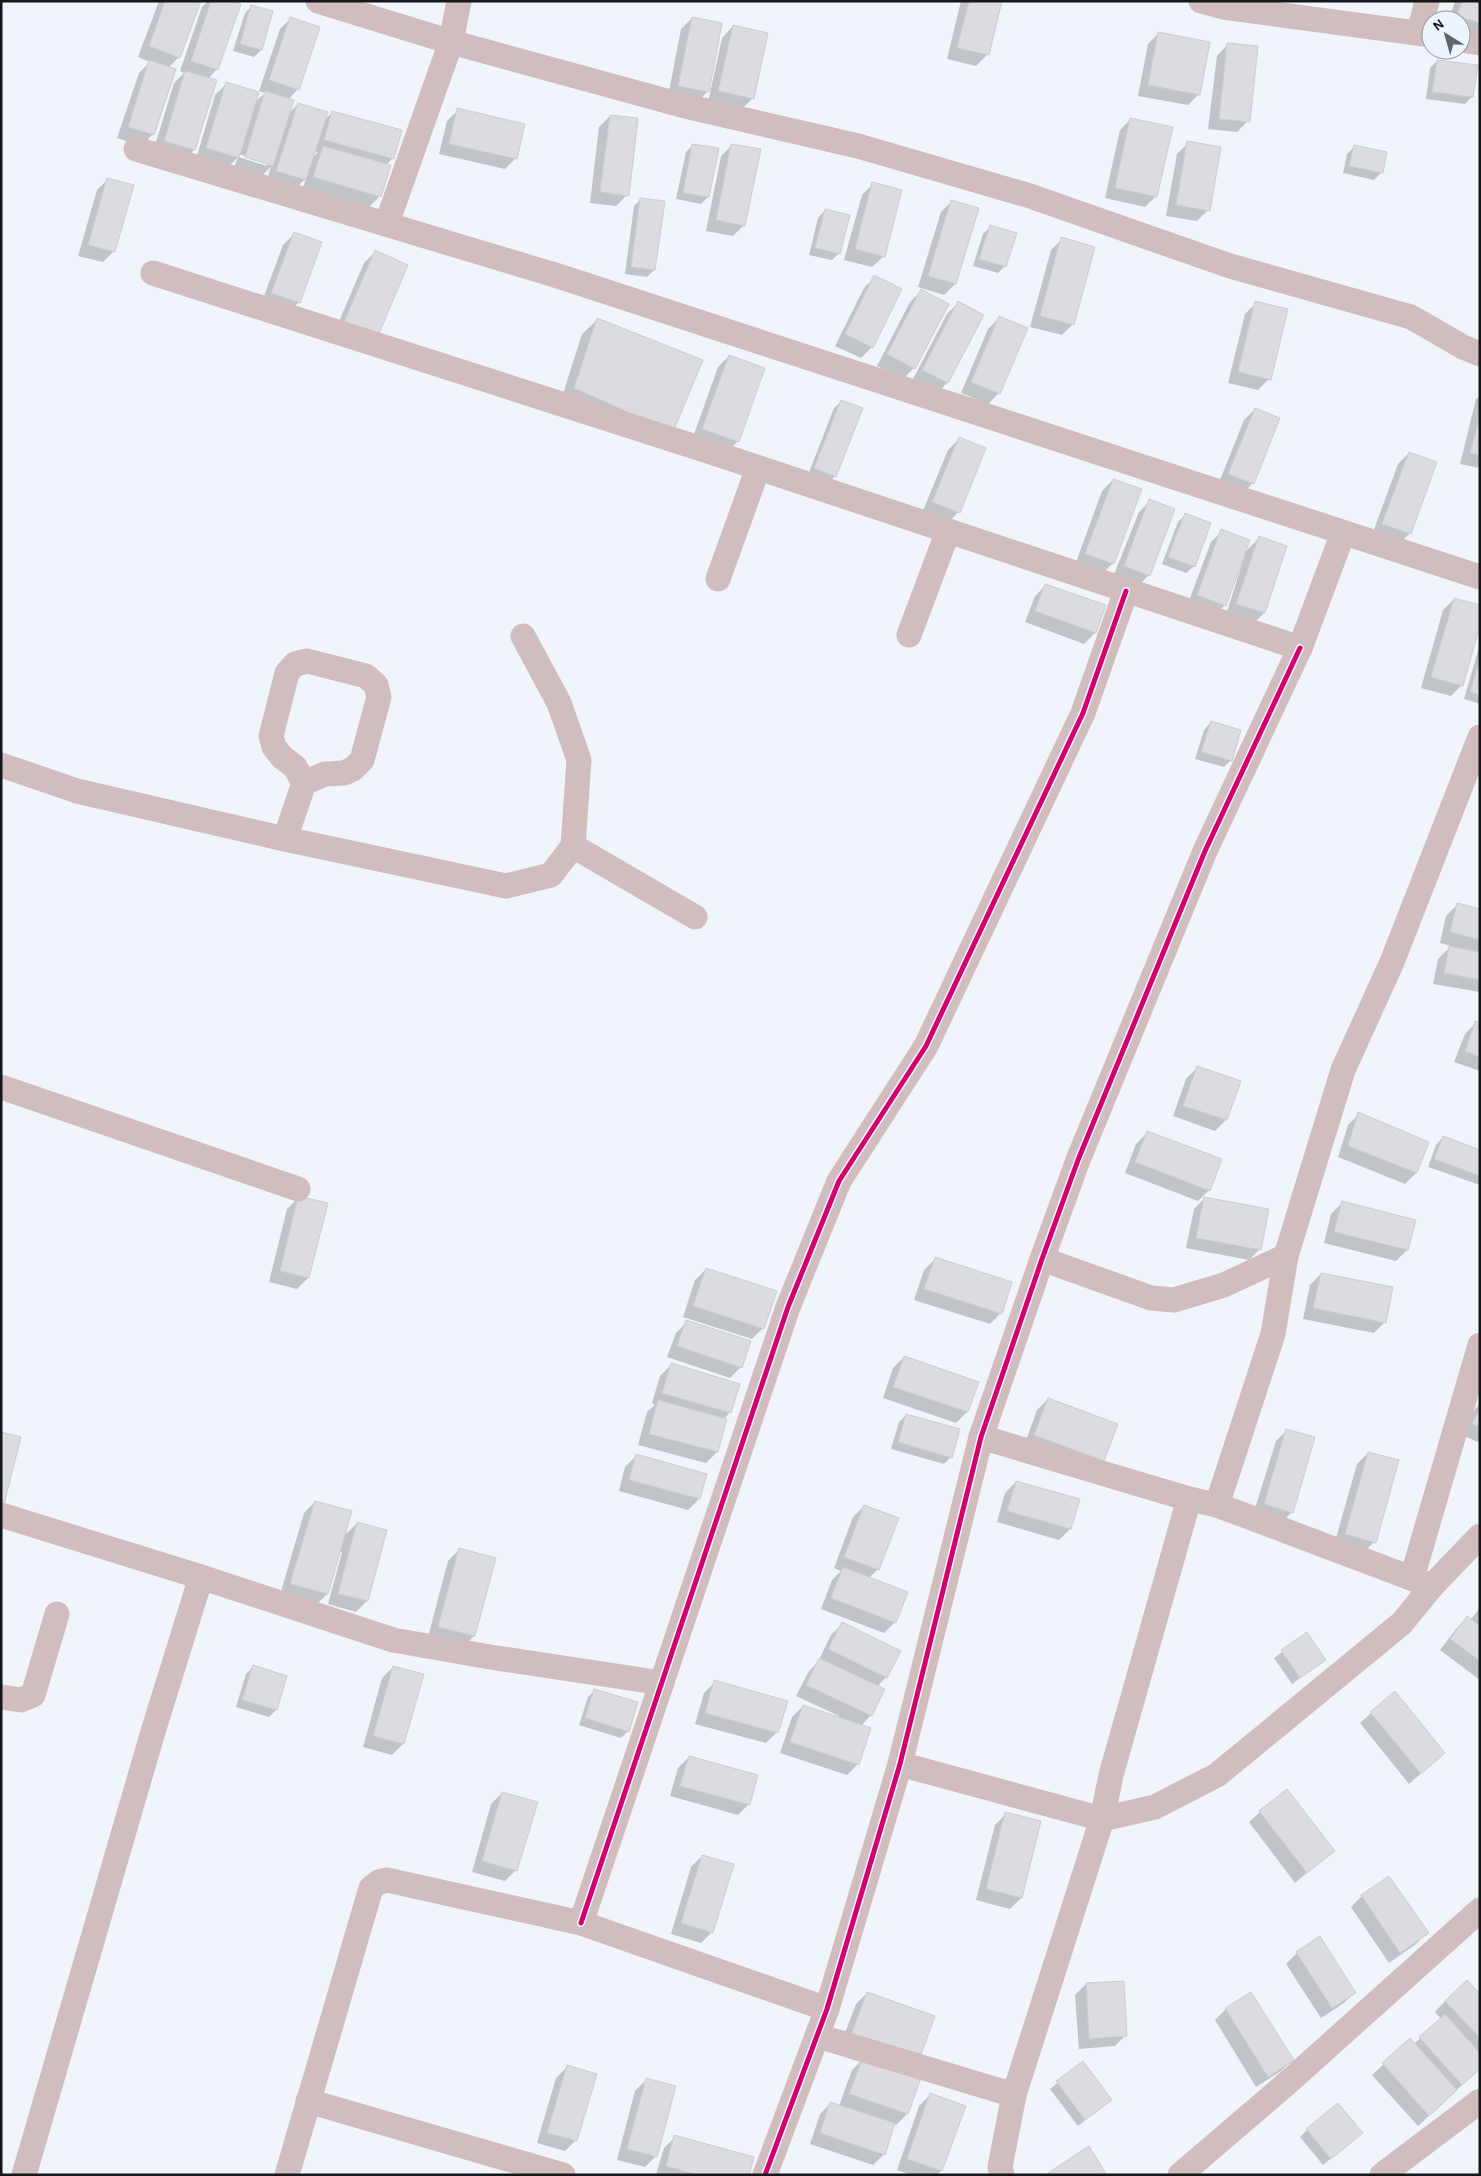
<svg xmlns="http://www.w3.org/2000/svg" width="1481" height="2176" font-family="'Alegreya Sans',sans-serif">
<rect width="100%" height="100%" fill="#f0f5fb"/>
<g fill="#0003" fill-rule="evenodd">
<polygon points="159,1 199,1 179,57 168,68 152,135 141,146 117,138 139,73 150,62 138,57"/>
<polygon points="208,1 230,1 217,69 208,79 194,150 183,161 153,152 174,83 184,73 180,71 202,7"/>
<polygon points="961,1 1001,1 987,55 976,66 947,59"/>
<polygon points="1455,1 1480,1 1480,37 1461,31 1461,20 1449,20"/>
<polygon points="252,6 272,12 261,50 254,57 233,51 245,13"/>
<path d="M291,18L298,89L288,100V114L298,104L323,121L333,112L393,158L386,165L380,196L369,207L303,188L306,178L293,191L266,182L271,167L261,176L234,168L238,157L227,168L196,159L215,95L226,84L253,104L265,93L259,91L280,29ZM314,151L318,152L311,159ZM239,154L267,163V166L238,157Z"/>
<polygon points="692,18 708,91 697,102 668,97 681,29"/>
<polygon points="733,26 753,98 742,109 708,102 722,38"/>
<polygon points="1159,33 1199,94 1188,105 1138,96 1148,44"/>
<polygon points="1228,44 1248,121 1237,132 1208,129 1217,56"/>
<polygon points="1437,61 1472,97 1465,104 1426,99 1430,68"/>
<polygon points="458,110 516,158 505,169 439,154 447,121"/>
<polygon points="610,116 627,195 616,206 590,203 599,127"/>
<polygon points="1131,119 1156,196 1145,207 1105,198 1120,130"/>
<polygon points="1188,143 1208,210 1197,221 1166,216 1177,154"/>
<polygon points="693,145 708,197 701,204 676,199 686,152"/>
<polygon points="732,145 744,225 733,236 706,231 721,156"/>
<polygon points="1354,147 1381,173 1374,180 1343,173 1347,154"/>
<polygon points="108,179 114,251 103,262 78,256 97,190"/>
<polygon points="873,184 884,256 872,267 844,260 862,195"/>
<polygon points="641,199 654,270 647,277 625,274 634,206"/>
<polygon points="952,201 955,284 944,295 918,287 941,212"/>
<polygon points="825,210 839,253 832,260 809,255 818,218"/>
<polygon points="990,227 1005,266 998,273 973,266 983,234"/>
<polygon points="294,234 299,302 288,313 261,304 283,245"/>
<polygon points="1062,239 1073,324 1062,335 1030,327 1051,250"/>
<polygon points="375,252 407,265 334,333 364,263"/>
<polygon points="875,277 872,347 861,358 835,346 864,288"/>
<polygon points="921,291 914,368 903,379 877,366 910,302"/>
<polygon points="958,303 982,315 947,383 936,394 912,381 947,314"/>
<polygon points="1256,303 1269,379 1258,390 1228,383 1245,314"/>
<polygon points="999,318 999,393 988,404 961,393 988,329"/>
<polygon points="597,320 657,446 560,403 582,334"/>
<polygon points="729,356 738,441 727,452 692,440 718,367"/>
<polygon points="1480,396 1480,468 1460,464 1476,399"/>
<polygon points="842,401 835,476 828,483 808,475 834,408"/>
<polygon points="1255,409 1253,483 1242,494 1218,485 1244,420"/>
<polygon points="959,439 958,512 948,523 922,513 948,450"/>
<polygon points="1409,453 1410,533 1399,544 1372,535 1398,464"/>
<polygon points="1113,480 1113,563 1102,574 1075,565 1102,491"/>
<polygon points="1150,501 1149,575 1138,586 1113,577 1139,512"/>
<polygon points="1185,515 1194,566 1186,573 1162,564 1178,522"/>
<polygon points="1222,531 1225,605 1214,616 1187,606 1211,542"/>
<polygon points="1259,538 1286,546 1264,613 1253,624 1226,615 1246,551"/>
<polygon points="1046,585 1104,606 1095,633 1084,644 1025,622 1035,596"/>
<polygon points="1454,599 1462,685 1451,696 1421,688 1443,610"/>
<polygon points="1480,644 1480,704 1464,699"/>
<polygon points="1211,722 1231,760 1224,767 1195,759 1204,730"/>
<polygon points="1457,905 1480,910 1480,992 1433,984 1438,959 1451,946 1440,943 1446,916"/>
<polygon points="1476,1023 1480,1024 1480,1071 1454,1062 1465,1034"/>
<polygon points="1197,1068 1226,1120 1215,1131 1173,1116 1186,1079"/>
<polygon points="1359,1114 1416,1173 1405,1184 1338,1157 1348,1125"/>
<polygon points="1147,1133 1209,1190 1198,1201 1125,1173 1136,1144"/>
<polygon points="1443,1137 1480,1151 1480,1185 1428,1167 1436,1145"/>
<polygon points="298,1198 308,1278 297,1289 269,1282 287,1209"/>
<polygon points="1205,1198 1260,1249 1249,1260 1186,1248 1194,1209"/>
<polygon points="1342,1203 1415,1221 1407,1250 1396,1261 1324,1243 1331,1214"/>
<polygon points="935,1259 1001,1313 990,1324 914,1300 924,1270"/>
<polygon points="706,1269 763,1328 752,1339 683,1317 695,1280"/>
<polygon points="1321,1274 1385,1322 1374,1333 1303,1319 1310,1285"/>
<polygon points="687,1322 741,1367 730,1378 667,1357 676,1333"/>
<polygon points="904,1357 967,1412 956,1423 883,1398 893,1368"/>
<polygon points="671,1365 730,1412 724,1419 726,1419 717,1452 706,1463 638,1445 647,1412 655,1405 652,1403 660,1376"/>
<polygon points="1048,1399 1103,1460 1024,1446 1037,1410"/>
<polygon points="1480,1404 1480,1443 1462,1435 1475,1409"/>
<polygon points="906,1415 951,1457 944,1464 891,1449 899,1422"/>
<polygon points="1287,1430 1292,1512 1281,1523 1253,1515 1276,1441"/>
<polygon points="1368,1453 1374,1542 1363,1553 1334,1545 1357,1464"/>
<polygon points="636,1456 699,1499 688,1510 619,1491 625,1467"/>
<polygon points="1016,1482 1070,1529 1059,1540 997,1522 1005,1493"/>
<polygon points="315,1502 343,1537 357,1523 367,1601 356,1612 328,1604 342,1552 339,1551 327,1594 316,1605 280,1595 304,1513"/>
<polygon points="864,1506 878,1569 869,1578 895,1622 884,1633 821,1609 832,1580 841,1571 834,1568 853,1517"/>
<polygon points="459,1550 474,1636 463,1647 428,1637 448,1561"/>
<polygon points="1480,1608 1480,1680 1440,1650 1456,1629 1467,1618 1470,1620"/>
<polygon points="842,1624 886,1677 877,1687 871,1715 861,1726 858,1764 847,1775 780,1753 792,1717 803,1706 839,1718 839,1716 796,1696 809,1671 818,1662 831,1635"/>
<polygon points="1307,1634 1325,1660 1292,1684 1274,1658"/>
<polygon points="253,1667 276,1710 269,1717 236,1707 246,1674"/>
<polygon points="393,1667 423,1675 403,1744 392,1755 363,1747 382,1678"/>
<polygon points="715,1682 777,1732 766,1743 695,1724 704,1693"/>
<polygon points="595,1690 628,1731 621,1738 579,1725 588,1697"/>
<polygon points="1371,1713 1444,1753 1409,1784 1360,1723"/>
<polygon points="689,1757 749,1804 738,1815 670,1796 678,1768"/>
<polygon points="502,1793 516,1870 505,1881 472,1872 491,1804"/>
<polygon points="1260,1812 1333,1851 1295,1883 1249,1822"/>
<polygon points="1006,1814 1021,1898 1010,1909 976,1900 995,1825"/>
<polygon points="702,1856 712,1932 701,1943 671,1934 691,1867"/>
<polygon points="1362,1896 1427,1933 1416,1944 1389,1963 1351,1907"/>
<polygon points="1297,1953 1355,1992 1344,2003 1321,2018 1286,1964"/>
<polygon points="1086,1984 1126,2035 1115,2046 1079,2049 1075,1995"/>
<polygon points="867,1993 933,2017 840,2046 856,2004"/>
<polygon points="1250,1994 1292,2060 1281,2071 1256,2087 1215,2020 1226,2009"/>
<polygon points="1480,1995 1480,2054 1475,2073 1418,2126 1372,2075 1410,2040 1414,2044 1441,2019 1435,2012 1445,2001"/>
<polygon points="863,2059 907,2114 896,2125 894,2124 884,2154 873,2165 810,2144 820,2114 831,2103 839,2106 852,2070"/>
<polygon points="1083,2063 1110,2100 1078,2126 1050,2089"/>
<polygon points="567,2067 576,2140 565,2151 537,2143 556,2078"/>
<polygon points="646,2080 656,2156 645,2167 617,2160 635,2091"/>
<polygon points="930,2095 941,2171 937,2175 911,2175 897,2170 919,2106"/>
<polygon points="1307,2130 1354,2140 1323,2165 1300,2137"/>
<polygon points="675,2137 748,2175 656,2175 664,2148"/>
</g>
<g fill="#dbdbe0" stroke="#cdcdd1">
<polygon points="165,1 201,1 180,58 149,46"/>
<polygon points="211,1 234,1 241,4 218,70 191,61"/>
<polygon points="969,1 1002,1 989,55 957,48"/>
<polygon points="1462,1 1480,1 1480,23 1457,16"/>
<polygon points="251,5 273,11 262,50 240,44"/>
<polygon points="290,17 320,27 299,90 269,80"/>
<polygon points="692,17 722,23 709,92 678,86"/>
<polygon points="733,25 768,33 754,99 718,91"/>
<polygon points="1158,32 1210,42 1200,95 1148,85"/>
<polygon points="1227,43 1258,46 1250,122 1219,119"/>
<polygon points="149,60 176,69 154,135 128,127"/>
<polygon points="1437,60 1478,65 1473,97 1432,92"/>
<polygon points="185,71 217,80 195,150 164,141"/>
<polygon points="226,82 259,92 239,158 206,148"/>
<polygon points="265,91 294,100 273,166 245,157"/>
<polygon points="298,103 328,112 306,180 276,171"/>
<polygon points="457,108 525,124 517,159 449,144"/>
<polygon points="332,111 402,130 394,159 324,140"/>
<polygon points="610,115 638,118 629,196 600,192"/>
<polygon points="1130,118 1173,127 1157,197 1115,188"/>
<polygon points="1187,141 1221,147 1210,211 1176,205"/>
<polygon points="692,144 719,148 709,197 683,193"/>
<polygon points="731,144 761,149 745,226 716,220"/>
<polygon points="1354,145 1387,152 1383,173 1349,166"/>
<polygon points="323,146 391,165 381,197 313,177"/>
<polygon points="107,178 134,185 115,252 88,245"/>
<polygon points="872,182 902,190 885,257 855,249"/>
<polygon points="640,198 665,201 655,270 631,267"/>
<polygon points="951,200 979,208 956,284 928,276"/>
<polygon points="825,209 850,215 840,254 815,248"/>
<polygon points="990,225 1017,233 1006,267 979,259"/>
<polygon points="294,232 322,242 300,303 271,293"/>
<polygon points="1061,237 1095,247 1074,325 1040,316"/>
<polygon points="375,250 408,265 378,336 344,322"/>
<polygon points="874,275 902,289 873,348 845,334"/>
<polygon points="921,289 949,304 915,369 887,354"/>
<polygon points="958,301 984,315 948,383 922,370"/>
<polygon points="1255,301 1288,309 1271,380 1238,372"/>
<polygon points="999,316 1028,328 1000,394 971,382"/>
<polygon points="597,318 703,360 673,432 574,388"/>
<polygon points="729,355 765,368 739,442 702,429"/>
<polygon points="841,400 863,408 836,477 814,468"/>
<polygon points="1255,408 1280,418 1254,484 1228,474"/>
<polygon points="1480,416 1480,455 1470,453"/>
<polygon points="959,437 986,448 960,513 932,502"/>
<polygon points="1409,452 1437,462 1411,534 1382,524"/>
<polygon points="1113,479 1142,489 1114,564 1085,554"/>
<polygon points="1149,499 1175,509 1150,576 1124,566"/>
<polygon points="1185,513 1211,523 1195,567 1168,557"/>
<polygon points="1221,529 1250,540 1226,606 1197,595"/>
<polygon points="1259,536 1287,546 1265,613 1236,604"/>
<polygon points="1045,584 1106,605 1096,633 1035,611"/>
<polygon points="1454,598 1480,605 1480,625 1463,686 1431,677"/>
<polygon points="1480,659 1480,695 1470,692"/>
<polygon points="1211,721 1241,730 1232,761 1201,752"/>
<polygon points="1457,903 1480,909 1480,940 1450,932"/>
<polygon points="1449,946 1480,952 1480,980 1444,973"/>
<polygon points="1475,1021 1480,1023 1480,1057 1465,1051"/>
<polygon points="1197,1066 1241,1081 1227,1120 1183,1106"/>
<polygon points="1358,1112 1429,1142 1417,1173 1348,1146"/>
<polygon points="1147,1131 1222,1159 1210,1191 1135,1162"/>
<polygon points="1443,1136 1480,1150 1480,1176 1434,1159"/>
<polygon points="298,1196 328,1203 309,1278 280,1271"/>
<polygon points="1204,1197 1269,1209 1261,1250 1196,1238"/>
<polygon points="1342,1201 1416,1220 1408,1250 1334,1232"/>
<polygon points="935,1257 1012,1282 1002,1314 924,1289"/>
<polygon points="706,1268 777,1291 764,1329 693,1306"/>
<polygon points="1321,1273 1393,1287 1386,1323 1313,1308"/>
<polygon points="686,1320 751,1341 742,1368 677,1346"/>
<polygon points="904,1356 979,1382 968,1412 893,1387"/>
<polygon points="671,1363 740,1384 731,1413 662,1393"/>
<polygon points="1048,1398 1118,1424 1104,1461 1034,1435"/>
<polygon points="658,1400 727,1419 718,1452 649,1434"/>
<polygon points="1480,1408 1480,1427 1472,1424"/>
<polygon points="906,1414 960,1429 952,1458 898,1442"/>
<polygon points="1286,1429 1315,1437 1293,1513 1264,1504"/>
<polygon points="1,1432 21,1437 3,1508 1,1507"/>
<polygon points="1368,1452 1399,1460 1376,1543 1345,1534"/>
<polygon points="636,1454 707,1474 700,1499 629,1480"/>
<polygon points="1016,1481 1080,1499 1071,1529 1007,1511"/>
<polygon points="315,1501 352,1511 328,1594 290,1584"/>
<polygon points="864,1505 899,1518 879,1570 844,1557"/>
<polygon points="357,1522 387,1530 368,1601 338,1594"/>
<polygon points="459,1548 496,1558 475,1636 438,1627"/>
<polygon points="843,1567 908,1592 896,1623 831,1598"/>
<polygon points="1467,1616 1480,1626 1480,1661 1450,1639"/>
<polygon points="842,1622 901,1651 887,1678 828,1649"/>
<polygon points="1307,1632 1326,1660 1300,1678 1281,1650"/>
<polygon points="819,1658 885,1689 872,1716 806,1685"/>
<polygon points="253,1665 287,1676 277,1710 242,1700"/>
<polygon points="393,1666 424,1674 404,1744 373,1736"/>
<polygon points="714,1680 788,1701 778,1733 705,1713"/>
<polygon points="594,1689 638,1702 629,1732 585,1718"/>
<polygon points="1395,1691 1445,1753 1421,1774 1370,1712"/>
<polygon points="803,1705 871,1728 859,1765 790,1742"/>
<polygon points="689,1756 758,1775 750,1805 680,1786"/>
<polygon points="1287,1789 1335,1851 1307,1873 1259,1811"/>
<polygon points="502,1792 538,1802 517,1871 482,1861"/>
<polygon points="1005,1812 1041,1821 1022,1898 986,1889"/>
<polygon points="702,1855 734,1864 713,1933 681,1923"/>
<polygon points="1389,1876 1429,1933 1400,1953 1361,1895"/>
<polygon points="1320,1936 1356,1993 1332,2008 1296,1952"/>
<polygon points="1467,1980 1480,1994 1480,2038 1445,2001"/>
<polygon points="1124,1981 1127,2036 1089,2039 1086,1983"/>
<polygon points="867,1992 935,2016 919,2060 851,2035"/>
<polygon points="1251,1992 1294,2060 1268,2077 1225,2008"/>
<polygon points="1445,2014 1480,2053 1480,2069 1462,2085 1419,2037"/>
<polygon points="1410,2038 1457,2090 1429,2116 1382,2063"/>
<polygon points="863,2057 921,2078 908,2114 849,2094"/>
<polygon points="1083,2061 1112,2100 1085,2120 1056,2081"/>
<polygon points="567,2065 597,2074 577,2141 547,2133"/>
<polygon points="646,2078 676,2086 657,2157 627,2149"/>
<polygon points="930,2093 966,2106 942,2171 907,2159"/>
<polygon points="830,2102 895,2123 885,2155 820,2133"/>
<polygon points="1338,2103 1363,2133 1331,2159 1306,2129"/>
<polygon points="674,2135 754,2157 749,2175 697,2175 666,2166"/>
<polygon points="1089,2146 1107,2175 1045,2175"/>
</g>
<g fill="none" stroke-linecap="round" stroke-linejoin="round">
<g stroke="#d1bdbe" stroke-width="25">
<polyline points="318,1 451,42 685,106 858,146 1027,195 1230,266 1411,317 1463,347 1480,354"/>
<polyline points="1201,1 1223,7 1431,35"/>
<polyline points="1419,33 1427,1"/>
<polyline points="1461,40 1480,43"/>
<polyline points="136,149 555,275 1480,577"/>
<polyline points="387,223 451,42 459,1"/>
<polyline points="153,273 708,451 1300,648 1343,533"/>
<polyline points="718,579 758,468"/>
<polyline points="909,635 948,531"/>
<polyline points="1,765 77,791 285,839 506,886 551,875 573,846 579,760 559,703 523,636"/>
<polyline points="285,839 304,783 295,767 282,757 274,747 271,736 287,673 295,664 307,661 366,676 376,685 379,697 362,760 353,769 344,773 325,774 304,783"/>
<polyline points="573,846 695,917"/>
<polyline points="1,1087 298,1189"/>
<polyline points="1042,1259 1151,1298 1174,1300 1224,1285 1286,1256"/>
<polyline points="981,1437 1189,1499 1217,1505 1432,1586"/>
<polyline points="1217,1505 1273,1334 1286,1256 1343,1070 1392,962 1480,737"/>
<polyline points="1,1515 201,1577 393,1640 490,1657 662,1683"/>
<polyline points="1412,1578 1480,1345"/>
<polyline points="1,1697 21,1700 33,1695 57,1614"/>
<polyline points="900,1764 1102,1819 1155,1807 1217,1775 1402,1623 1432,1586 1480,1536"/>
<polyline points="581,1923 788,1307 839,1181 926,1046 1083,713 1126,591"/>
<polyline points="818,2036 1014,2095"/>
<polyline points="308,2101 563,2175"/>
<polyline points="24,2175 152,1735 201,1577"/>
<polyline points="287,2175 371,1888 379,1882 387,1880 581,1923 827,2009"/>
<polyline points="765,2175 827,2009 900,1764 981,1437 1042,1259 1078,1160 1205,851 1300,648"/>
<polyline points="1002,2175 1000,2167 1014,2095 1102,1819 1111,1775 1189,1499"/>
<polyline points="1180,2175 1285,2085 1480,1910"/>
<polyline points="1382,2175 1480,2101"/>
</g>
<g stroke="#ecf5ff" stroke-width="8">
<g id="cycleway">
<polyline points="581,1923 788,1307 839,1181 926,1046 1083,713 1126,591"/>
<polyline points="765,2175 827,2009 900,1764 981,1437 1042,1259 1078,1160 1205,851 1300,648"/>
</g>
</g>
<use href="#cycleway" stroke="#d6006c" stroke-width="5"/>
</g>
<rect width="1481" height="2176" fill="none" stroke="#14161a" stroke-width="5"/>
<g transform="translate(1446 35) rotate(323)"><circle r="24" fill="#ecf5ff" stroke="#969ca3"/>
<path d="M0-4L9 19L0 12L-9 19Z" fill="#616469"/>
<text y="-8" font-size="14" font-weight="bold" text-anchor="middle" fill="#14161a">N</text>
</g>
</svg>
